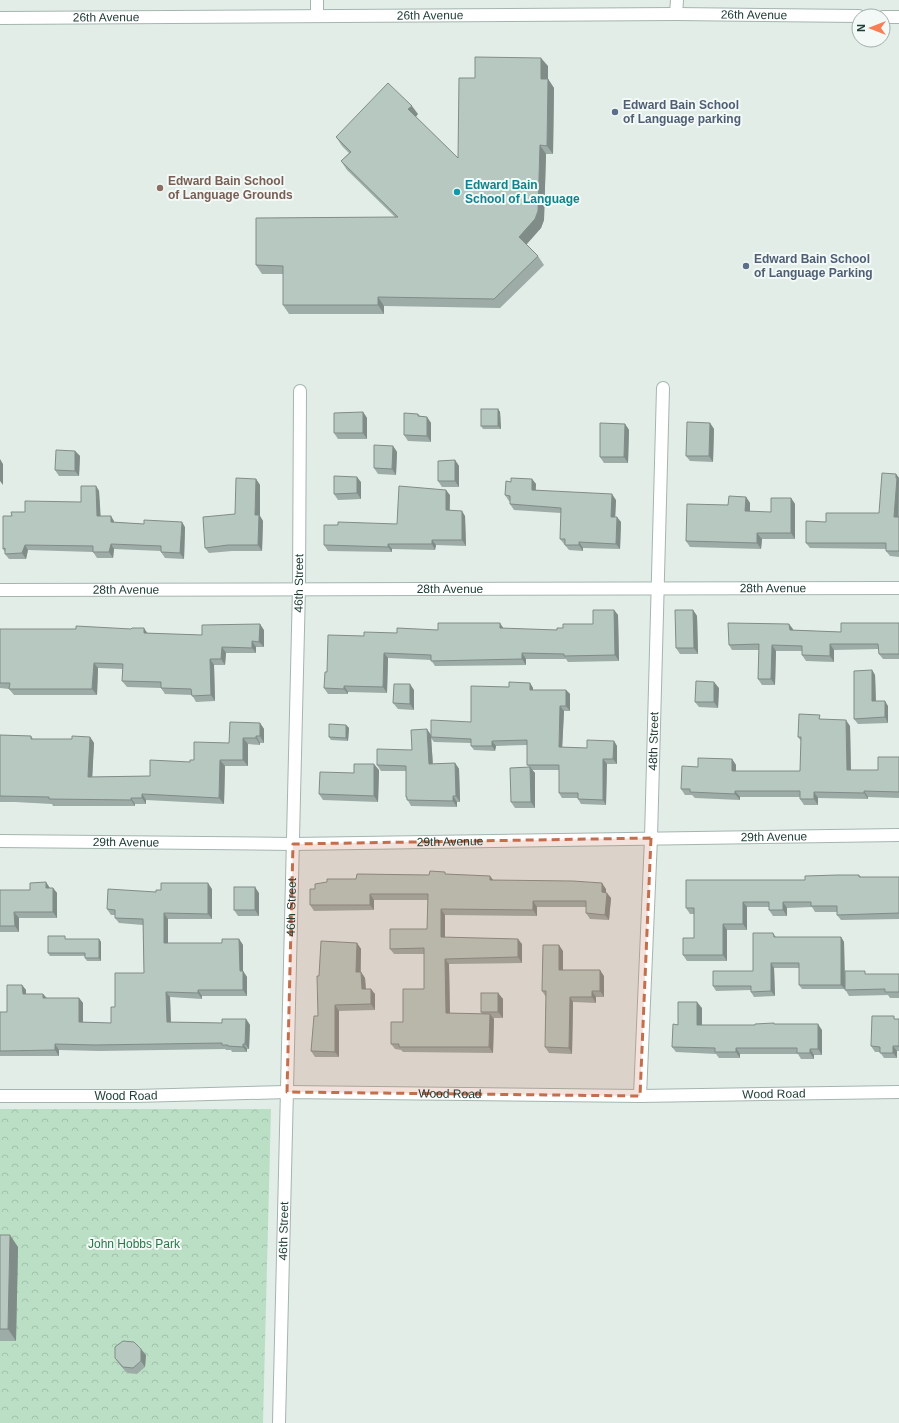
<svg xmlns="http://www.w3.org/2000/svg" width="899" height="1423" font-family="Helvetica,sans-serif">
<defs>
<pattern id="forest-crowns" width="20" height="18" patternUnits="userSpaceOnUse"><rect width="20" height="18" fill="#badfc5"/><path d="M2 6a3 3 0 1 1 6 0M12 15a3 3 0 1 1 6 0" fill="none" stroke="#a0c0aa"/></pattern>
</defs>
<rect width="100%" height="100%" fill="#e2ede8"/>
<polygon fill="url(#forest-crowns)" points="0,1109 271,1109 263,1423 0,1423"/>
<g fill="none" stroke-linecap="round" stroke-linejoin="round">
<g stroke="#a4b5af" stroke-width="14">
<g id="minor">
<polyline points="676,14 677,0"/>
<polyline points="317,16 317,0"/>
<polyline points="883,17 899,17"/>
<path id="s1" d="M0,18L676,14L859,16"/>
<path id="s2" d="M0,590L899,588"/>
<path id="s3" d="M0,841L293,844L899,835"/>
<path id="s4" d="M640,1096L651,838L663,388"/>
<path id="s5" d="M279,1423L299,588L300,391"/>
</g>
</g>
<g stroke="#a4b5af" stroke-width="14">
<g id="tertiary">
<path id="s6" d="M0,1096H136L287,1092L640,1096L899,1092"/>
</g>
</g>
<use href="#minor" stroke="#fff" stroke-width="12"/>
<use href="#tertiary" stroke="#fff" stroke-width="12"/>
</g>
<g fill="#9daca6">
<polygon points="548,66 548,79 554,88 553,154 546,154 544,220 541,228 526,245 538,256 544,265 500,308 384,306 384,314 289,314 283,305 283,274 262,274 256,265 395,217 347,170 341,161 349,153 342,146 336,137 418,114 416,117 458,158 475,78"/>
<polygon points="498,409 500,412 501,429 483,429 481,426"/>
<polygon points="363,412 367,418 367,439 338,439 334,433"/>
<polygon points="418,414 420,416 427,417 431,423 431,442 408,441 404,435"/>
<polygon points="710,423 714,429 713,462 690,461 686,456"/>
<polygon points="625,424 629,430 628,463 604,463 600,457"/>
<polygon points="393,446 397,452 396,475 378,474 374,468"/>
<polygon points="75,451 80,456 79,476 59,476 55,470"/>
<polygon points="455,460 459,466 459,487 442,487 438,481"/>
<polygon points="896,474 899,478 899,557 890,556 886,551 886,549 810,548 806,543 826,522 879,513"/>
<polygon points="256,479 260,485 260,516 263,521 262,551 232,551 209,553 205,548 235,514"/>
<polygon points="532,479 536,484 536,490 616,500 615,517 621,522 620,549 583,548 583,551 569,550 560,539 561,513 514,510 510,504 510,501 509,501 505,495 511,482"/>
<polygon points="361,482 361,499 338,500 334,494"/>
<polygon points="96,486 99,491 100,516 114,521 114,522 185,527 184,559 165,558 161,552 161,551 114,549 113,558 97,558 93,552 28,550 26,559 9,559 5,554 5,552 3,549 12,516 25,512 81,502"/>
<polygon points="450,495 450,511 465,516 466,546 436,545 435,550 392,549 392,552 328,551 324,545 397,524"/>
<polygon points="746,497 750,503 750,512 771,512 791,498 795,504 795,539 762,539 761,549 690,547 686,541 728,505"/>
<polygon points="614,610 618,615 619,661 568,662 566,659 526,659 526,665 435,666 431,660 388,658 387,693 348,692 348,694 328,694 324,688 327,672 364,636 438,630 504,629 557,630 563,628 593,624"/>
<polygon points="693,610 697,616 698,654 680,654 676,648"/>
<polygon points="899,623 899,659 883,659 879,654 879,649 834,650 834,662 806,661 802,655 802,651 776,651 775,685 762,685 758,679 759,650 732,650 729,645 789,624 793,630 841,632"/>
<polygon points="0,629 202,635 264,630 264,647 256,647 256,653 226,653 225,665 214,665 215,701 196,702 192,695 165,694 161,688 127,687 122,681 123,669 98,668 97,695 14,695 9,689 0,688"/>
<polygon points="872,670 875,675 876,701 888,706 888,723 858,724 854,719"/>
<polygon points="530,683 533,688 533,690 566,690 570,694 570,711 564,711 562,747 587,748 614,741 617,746 617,764 607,764 606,805 581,804 578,799 578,798 562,798 559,793 559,770 532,770 535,773 535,808 515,808 511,802 529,767 527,765 527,745 496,746 495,751 474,750 471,746 471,743 434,742 431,738 433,764 455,763 459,769 460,802 457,802 457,807 411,806 406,797 406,771 381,771 377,765 412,750 431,735 471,722 509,687"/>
<polygon points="719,688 718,708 699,707 695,702"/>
<polygon points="414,690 414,710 398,709 393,703"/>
<polygon points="822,719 850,726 851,770 878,770 899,757 899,798 868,797 868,799 818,798 818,805 804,805 800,799 800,797 740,797 740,800 695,798 692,795 685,795 681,789 698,767 732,759 736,765 736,771 800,771 801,741 798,737"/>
<polygon points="260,723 264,729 264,743 260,743 260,745 248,744 248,766 225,766 224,804 146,800 146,804 135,804 135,806 53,806 52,804 15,802 0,802 0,735 31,736 33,739 72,739 90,737 94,743 92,777 150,776 190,762 229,743"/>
<polygon points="346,725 349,728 348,741 331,740 329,737"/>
<polygon points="379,770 378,802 323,800 319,794 354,773"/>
<polygon points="447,874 493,880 606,889 606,893 611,898 609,920 590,919 586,913 586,907 537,907 537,916 445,915 445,938 522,944 522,963 449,964 450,1013 482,1014 481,1012 498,993 503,999 503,1018 493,1018 494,1019 493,1053 403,1052 401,1050 395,1049 391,1044 403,1022 424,989 424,954 394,954 390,949 427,929 428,900 374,900 374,910 314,911 310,905 315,889 356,879"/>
<polygon points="859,875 861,877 899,877 899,919 841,920 837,915 837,912 815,912 812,907 787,908 787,916 773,916 769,910 769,907 747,907 747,930 727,930 727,961 687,961 683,955 694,938 694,914 690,914 686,908 805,880"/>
<polygon points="49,888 53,888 57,893 57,918 19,918 19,932 0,932 0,890 30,890"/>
<polygon points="212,889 212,919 168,919 168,943 222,943 239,939 243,945 243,971 247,977 247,996 202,996 202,999 170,997 171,1022 222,1023 246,1019 250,1025 249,1049 247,1049 247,1052 232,1052 231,1050 226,1050 225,1049 99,1051 59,1050 59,1056 0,1056 0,1012 7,1012 22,985 26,990 26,994 43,994 47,998 79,998 83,1003 83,1022 111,1023 115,1007 144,973 143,925 119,923 115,918 115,915 111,915 107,909 156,892"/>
<polygon points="259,893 259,916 238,916 234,910"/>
<polygon points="773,933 776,937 841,937 844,942 845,987 867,974 899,974 899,998 890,998 888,995 849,996 845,989 802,989 799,985 799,968 774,968 775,996 754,997 751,992 751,990 716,991 713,986 753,971"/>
<polygon points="67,939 99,939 101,942 101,961 87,961 85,958 85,956 50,956 48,953"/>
<polygon points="357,943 361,949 361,972 365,978 366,989 375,994 375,1010 339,1011 339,1057 315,1057 311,1051 318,1016 319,976"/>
<polygon points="563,951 563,970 604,976 604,997 596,997 596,1003 573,1002 572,1054 549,1053 545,1047 546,997 542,991"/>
<polygon points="702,1008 702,1025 755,1025 775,1024 822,1030 822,1055 814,1055 814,1059 801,1059 798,1054 740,1054 740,1058 719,1058 716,1054 676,1052 672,1047 678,1025"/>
<polygon points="896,1019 899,1019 899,1051 897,1051 897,1058 884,1058 880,1052 875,1052 871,1046"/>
<polygon points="0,1235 18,1247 16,1341 0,1341"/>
<polygon points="146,1355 145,1367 137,1374 127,1373 119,1364 115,1358"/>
</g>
<g fill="#808c87">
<polygon points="541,58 548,66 548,88 541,79"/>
<polygon points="548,79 554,88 553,154 547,146"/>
<polygon points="412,106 418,114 414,118 408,109"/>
<polygon points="540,145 546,154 544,220 541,228 525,246 519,237"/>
<polygon points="378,297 384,306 384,314 378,305"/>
<polygon points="498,409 500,412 501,429 498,426"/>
<polygon points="363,412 367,418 367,439 363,433"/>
<polygon points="427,417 431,423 431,442 427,436"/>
<polygon points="710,423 714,429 713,462 709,456"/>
<polygon points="625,424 629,430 628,463 624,457"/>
<polygon points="393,446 397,452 396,475 392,469"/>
<polygon points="75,451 80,456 79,476 75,471"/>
<polygon points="0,459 3,464 3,485 0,481"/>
<polygon points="455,460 459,466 459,487 455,481"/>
<polygon points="896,474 899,478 898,523 894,517"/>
<polygon points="357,477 361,482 361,499 357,493"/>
<polygon points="256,479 260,485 260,516 263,521 262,551 258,545 255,515"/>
<polygon points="532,479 536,484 535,495 532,490"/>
<polygon points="96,486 99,491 101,521 97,516"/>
<polygon points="446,490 450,495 449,516 446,510"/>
<polygon points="612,494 616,500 615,522 611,517"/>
<polygon points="746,497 750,503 750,517 745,511"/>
<polygon points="791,498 795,504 795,539 791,533"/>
<polygon points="462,511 465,516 466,546 462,540"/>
<polygon points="111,516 114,521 114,528 111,522"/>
<polygon points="617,517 621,522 620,549 616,544"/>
<polygon points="182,522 185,527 184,559 180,553"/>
<polygon points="757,533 762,539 761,549 757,543"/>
<polygon points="432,540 436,545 435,550 432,544"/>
<polygon points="579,542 583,548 583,551 579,545"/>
<polygon points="111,544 114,549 113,558 109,552"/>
<polygon points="388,544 392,549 392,552 388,547"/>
<polygon points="25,545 28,550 26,559 22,553"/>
<polygon points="614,610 618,615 619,661 615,655"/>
<polygon points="693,610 697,616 698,654 694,648"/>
<polygon points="500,623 504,629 500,628"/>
<polygon points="260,624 264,630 264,647 259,642"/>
<polygon points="789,624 793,629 794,636 790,630"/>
<polygon points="144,628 148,634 144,633"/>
<polygon points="252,641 256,647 256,653 252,648"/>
<polygon points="830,644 834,650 834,662 830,656"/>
<polygon points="772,645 776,651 775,685 771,679"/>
<polygon points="222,647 226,653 225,665 221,659"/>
<polygon points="384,653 388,658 387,693 383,687"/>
<polygon points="522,653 526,659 526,665 522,659"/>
<polygon points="210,659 214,665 215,701 211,695"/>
<polygon points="94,663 98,668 97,695 92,689"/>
<polygon points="872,670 875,675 876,706 872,701"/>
<polygon points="714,682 719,688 718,708 714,702"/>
<polygon points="530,683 533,688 533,695 530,690"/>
<polygon points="410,684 414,690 414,710 410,704"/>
<polygon points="344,686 348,692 348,694 344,689"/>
<polygon points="566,690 570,694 570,711 566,706"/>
<polygon points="885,701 888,706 888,723 885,717"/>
<polygon points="560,706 564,711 562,752 559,747"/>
<polygon points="846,720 850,726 851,776 847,770"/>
<polygon points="260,723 264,729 264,743 260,736"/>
<polygon points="346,725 349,728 348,741 346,738"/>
<polygon points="427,729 431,735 433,769 429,764"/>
<polygon points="256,736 260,743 260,745 256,738"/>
<polygon points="90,737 94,743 92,783 88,777"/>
<polygon points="243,738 248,744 248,766 243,760"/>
<polygon points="492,741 496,746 495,751 492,746"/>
<polygon points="614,741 617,746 617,764 613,759"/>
<polygon points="603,759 607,764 606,805 603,800"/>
<polygon points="732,759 736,765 736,777 732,771"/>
<polygon points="220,760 225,766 224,804 219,798"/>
<polygon points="455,763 459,769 460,802 456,796"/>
<polygon points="374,764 379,770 378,802 374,796"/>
<polygon points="530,767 535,773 535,808 531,802"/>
<polygon points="735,791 740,797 740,800 735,794"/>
<polygon points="864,791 868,797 868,799 864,793"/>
<polygon points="814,792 818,798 818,805 814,799"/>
<polygon points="142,794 146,800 146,804 142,798"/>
<polygon points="453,796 457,802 457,807 453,801"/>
<polygon points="131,798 135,804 135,806 131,800"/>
<polygon points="490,876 494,881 490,880"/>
<polygon points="46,882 50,888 46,888"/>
<polygon points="208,883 212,889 212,919 208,914"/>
<polygon points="602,883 606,889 606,898 602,892"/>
<polygon points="255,887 259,893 259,916 255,910"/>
<polygon points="53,888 57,893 57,918 53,912"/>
<polygon points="607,893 611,898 609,920 605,915"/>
<polygon points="370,894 374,900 374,910 370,905"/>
<polygon points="533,901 537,907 537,916 533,910"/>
<polygon points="743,902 747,907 747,930 743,924"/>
<polygon points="783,902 787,908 787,916 783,910"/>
<polygon points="441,909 445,915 445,943 441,937"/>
<polygon points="14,912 19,918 19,932 15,926"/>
<polygon points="164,913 168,919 168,948 164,943"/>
<polygon points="723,924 727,930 727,961 723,955"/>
<polygon points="841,937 844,942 845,989 841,985"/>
<polygon points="99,939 101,942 101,961 99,958"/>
<polygon points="239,939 243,945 243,971 247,977 247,996 243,990 240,971"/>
<polygon points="518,939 522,944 522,963 518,957"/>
<polygon points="357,943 361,949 360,978 356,972"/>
<polygon points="559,945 563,951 563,976 559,970"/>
<polygon points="445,959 449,964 450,1019 446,1013"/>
<polygon points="771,963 774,968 775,996 771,991"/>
<polygon points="600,970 604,976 604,997 600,991"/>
<polygon points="361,972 365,978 366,994 362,989"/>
<polygon points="22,985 26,990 26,999 23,994"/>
<polygon points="371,989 375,994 375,1010 371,1004"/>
<polygon points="198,990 202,996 202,999 198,993"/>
<polygon points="592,991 596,997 596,1003 592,997"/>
<polygon points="166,992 170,997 171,1027 167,1022"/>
<polygon points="498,993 503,999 503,1018 498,1012"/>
<polygon points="43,994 47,999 43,998"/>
<polygon points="570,997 573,1002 572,1054 569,1048"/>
<polygon points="79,998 83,1003 83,1028 79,1022"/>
<polygon points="697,1002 702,1008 702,1031 697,1025"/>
<polygon points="335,1005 339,1011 339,1057 335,1052"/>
<polygon points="490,1014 494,1019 493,1053 489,1047"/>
<polygon points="246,1019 250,1025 249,1049 245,1044"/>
<polygon points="818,1024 822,1030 822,1055 818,1049"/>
<polygon points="55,1044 59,1050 59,1056 55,1050"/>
<polygon points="243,1044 247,1049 247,1052 243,1047"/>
<polygon points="893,1046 897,1051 897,1058 893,1053"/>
<polygon points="736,1048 740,1054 740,1058 736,1052"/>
<polygon points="810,1049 814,1055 814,1059 810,1053"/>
<polygon points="10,1235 18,1247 16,1341 8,1329"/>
<polygon points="141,1349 146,1355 145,1367 141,1361"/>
</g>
<g fill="#b7c8c1" stroke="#808c87">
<polygon points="475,57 541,58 541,79 548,79 547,146 540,145 538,211 535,219 519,237 538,256 494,299 378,297 378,305 283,305 283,266 256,265 256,218 398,217 341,161 351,152 336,137 388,83 412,106 408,109 458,158 459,78 475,78"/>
<rect x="481" y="409" width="17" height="17"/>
<polygon points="363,412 363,433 334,433 334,413"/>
<polygon points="404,413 418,414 418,416 427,417 427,436 404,435"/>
<polygon points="687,422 710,423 709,456 686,456"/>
<polygon points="600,423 625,424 624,457 600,457"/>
<polygon points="374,445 393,446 392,469 374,468"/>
<polygon points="56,450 75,451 75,471 55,470"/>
<polygon points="455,460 455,481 438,481 438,461"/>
<polygon points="882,473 896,474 896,478 897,478 894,517 899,517 899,551 886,551 886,543 806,543 806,521 826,522 826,513 879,513"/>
<polygon points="334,476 357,477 357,493 334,494"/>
<polygon points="236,478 256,479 255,515 259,515 258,545 228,545 205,548 203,517 235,514"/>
<polygon points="511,478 532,479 532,490 612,494 611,517 617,517 616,544 579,542 579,545 565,545 565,539 560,539 561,508 510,504 510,496 505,495 506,481 511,482"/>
<polygon points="81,486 96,486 97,516 111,516 111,522 144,524 144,520 182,522 180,553 161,552 161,546 111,544 109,552 93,552 93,546 25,545 22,553 5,554 5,548 3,549 3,516 12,516 11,512 25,512 25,501 81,502"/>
<polygon points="399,486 446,490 446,510 462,511 462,540 432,540 432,544 388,544 388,547 324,545 324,525 338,525 338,522 397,524"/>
<polygon points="729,496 746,497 745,511 771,512 771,498 791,498 791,533 757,533 757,543 686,541 687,504 728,505"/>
<polygon points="593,610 614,610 615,655 564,656 564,654 522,653 522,659 431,661 431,655 384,653 383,687 344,686 344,689 324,688 325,672 327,672 328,635 364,636 364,632 397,633 397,628 438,630 438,623 500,623 500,628 557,630 557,628 563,628 563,624 593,624"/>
<polygon points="675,610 693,610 694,648 676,648"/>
<polygon points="728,623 789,624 790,630 841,632 841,623 899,623 899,654 879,654 878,644 830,644 830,656 802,655 802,646 772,645 771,679 758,679 759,644 729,645"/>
<polygon points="260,624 259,642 252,641 252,648 222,647 221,659 210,659 211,695 192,696 191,689 161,688 161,682 122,681 123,664 94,663 92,689 9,689 10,683 0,683 0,629 76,629 76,626 131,629 132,628 144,628 144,633 202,635 202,625"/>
<polygon points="872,670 872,701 885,701 885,717 854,719 854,671"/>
<polygon points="696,681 714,682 714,702 695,702"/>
<polygon points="509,682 530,683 530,690 566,690 566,706 560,706 559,747 587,748 587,740 614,741 613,759 603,759 603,800 578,799 578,793 559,793 559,765 527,765 527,740 492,741 492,746 471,746 471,739 431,737 431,720 471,722 471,686 509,687"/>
<polygon points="394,684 410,684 410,704 393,703"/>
<polygon points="799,714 820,715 819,719 846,720 847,770 878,770 878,757 899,757 899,792 864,791 864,793 814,792 814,799 800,799 800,791 735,791 735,794 690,792 690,789 681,789 682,766 698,767 698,758 732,759 732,771 800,771 801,737 798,737"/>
<polygon points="230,722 260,723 260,736 256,736 256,738 243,738 243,760 220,760 219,798 142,794 142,798 131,798 131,800 49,799 49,797 0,796 0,735 31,736 31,739 72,739 72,736 90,737 88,777 150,776 150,760 190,762 190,760 194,760 194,742 229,743"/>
<polygon points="329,724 346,725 346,738 329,737"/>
<polygon points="427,729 429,764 455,763 456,796 453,796 453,801 407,800 407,797 406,797 406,766 377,765 377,749 412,750 411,730"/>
<polygon points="354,764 374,764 374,796 319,794 320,772 354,773"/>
<polygon points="530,767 531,802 511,802 510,768"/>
<polygon points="430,871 445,872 445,874 490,876 490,880 573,881 602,883 602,892 607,893 605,915 586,913 586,901 533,901 533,910 441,909 441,937 518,939 518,957 445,959 446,1013 490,1014 489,1047 399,1047 399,1044 391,1044 391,1022 403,1022 403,989 424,989 424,948 390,949 390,929 427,929 428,894 370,894 370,905 310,905 310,889 315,889 315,884 327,882 327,879 356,879 357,874 429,875"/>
<polygon points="838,875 859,875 859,877 899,877 899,913 837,915 837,906 811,906 811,902 783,902 783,910 769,910 769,902 743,902 743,924 723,924 723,955 683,955 683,938 694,938 694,908 686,908 686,880 805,880 805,876"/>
<polygon points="46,882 46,888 53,888 53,912 14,912 15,926 0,926 0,890 30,890 30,883"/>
<polygon points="161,883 208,883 208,914 164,913 164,943 222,943 222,939 239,939 240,971 243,971 243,990 198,990 198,993 166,992 167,1022 222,1023 222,1019 246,1019 245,1044 243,1044 243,1047 228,1046 228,1045 222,1045 222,1043 95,1045 55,1044 55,1050 0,1051 0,1012 7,1012 7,985 22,985 23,994 43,994 43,998 79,998 79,1022 111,1023 111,1007 115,1007 115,973 144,973 143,919 115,918 115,910 107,909 108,889 156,892 156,890 161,890"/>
<rect x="234" y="887" width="21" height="23"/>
<polygon points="753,933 773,933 774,937 841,937 841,985 799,985 799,963 771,963 771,991 751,992 751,986 713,986 713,971 753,971"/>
<polygon points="48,936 65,936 65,939 99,939 99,958 85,958 85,953 48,953"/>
<polygon points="321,941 357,943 356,972 361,972 362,989 371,989 371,1004 335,1005 335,1052 311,1051 314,1016 318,1016 317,976 319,976"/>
<polygon points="543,945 559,945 559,970 600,970 600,991 592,991 592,997 570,997 569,1048 545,1047 546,991 542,991"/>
<polygon points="845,971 865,971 865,974 899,974 899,992 885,992 885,989 845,990"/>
<rect x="481" y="993" width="17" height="19"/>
<polygon points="678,1002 697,1002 697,1025 755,1025 755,1024 774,1023 774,1024 818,1024 818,1049 810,1049 810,1053 797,1053 797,1048 736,1048 736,1052 715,1052 715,1048 672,1047 673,1024 678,1025"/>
<polygon points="872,1016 894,1016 894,1019 899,1019 899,1046 893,1046 893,1053 880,1053 880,1047 871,1046"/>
<polygon points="0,1235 10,1235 8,1329 0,1329"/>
<polygon points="123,1341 134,1342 141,1349 141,1361 133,1368 123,1367 115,1358 115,1347"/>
</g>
<path fill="#c26f4e" fill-opacity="0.2" stroke="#c26f4e" stroke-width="3" stroke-dasharray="8 5" stroke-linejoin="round" d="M651,838L640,1096L287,1092L293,844Z"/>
<g fill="#5c6f8a" stroke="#f3f9f6" stroke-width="1.5">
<circle cx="615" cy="112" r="4"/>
<circle cx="746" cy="266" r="4"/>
</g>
<circle fill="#8d6e63" stroke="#f3f9f6" stroke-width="1.5" cx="160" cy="188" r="4"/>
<circle fill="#0f9aa8" stroke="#f3f9f6" stroke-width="1.5" cx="457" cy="192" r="4"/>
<g text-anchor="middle" stroke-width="4" stroke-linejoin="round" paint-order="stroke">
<g font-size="12" fill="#213f37" stroke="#f3f9f6">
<text dy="4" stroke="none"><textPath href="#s1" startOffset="430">26th Avenue</textPath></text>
<text dy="4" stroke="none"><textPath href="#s1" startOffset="754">26th Avenue</textPath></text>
<text dy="4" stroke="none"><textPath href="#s1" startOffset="106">26th Avenue</textPath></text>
<text dy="4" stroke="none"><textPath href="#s5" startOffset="840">46th Street</textPath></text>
<text dy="4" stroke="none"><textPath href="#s2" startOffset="450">28th Avenue</textPath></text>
<text dy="4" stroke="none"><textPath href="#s2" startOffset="773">28th Avenue</textPath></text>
<text dy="4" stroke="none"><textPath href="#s2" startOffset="126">28th Avenue</textPath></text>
<text dy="4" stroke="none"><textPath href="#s4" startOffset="355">48th Street</textPath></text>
<text dy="4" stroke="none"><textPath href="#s3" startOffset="774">29th Avenue</textPath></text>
<text dy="4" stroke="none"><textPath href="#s3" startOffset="126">29th Avenue</textPath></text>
<text dy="4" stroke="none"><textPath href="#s3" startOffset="450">29th Avenue</textPath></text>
<text dy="4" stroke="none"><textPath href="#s5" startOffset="516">46th Street</textPath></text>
<text dy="4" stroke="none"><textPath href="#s6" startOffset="450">Wood Road</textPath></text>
<text dy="4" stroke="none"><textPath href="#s6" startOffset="774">Wood Road</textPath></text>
<text dy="4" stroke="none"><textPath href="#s6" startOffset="126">Wood Road</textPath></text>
<text dy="4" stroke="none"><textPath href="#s5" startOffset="192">46th Street</textPath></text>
</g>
<g font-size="12" font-weight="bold" fill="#4e5e75" stroke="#f3f9f6" text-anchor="start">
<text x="623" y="109">Edward Bain School<tspan x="623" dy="14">of Language parking</tspan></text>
<text x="754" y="263">Edward Bain School<tspan x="754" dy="14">of Language Parking</tspan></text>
</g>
<g font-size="12" font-weight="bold" fill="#785e54" stroke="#f3f9f6" text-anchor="start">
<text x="168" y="185">Edward Bain School<tspan x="168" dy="14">of Language Grounds</tspan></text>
</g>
<g font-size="12" font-weight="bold" fill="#0d838f" stroke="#f3f9f6" text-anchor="start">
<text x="465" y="189">Edward Bain<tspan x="465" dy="14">School of Language</tspan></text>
</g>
<g font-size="12" fill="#297849" stroke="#f3f9f6">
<text x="134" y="1248">John Hobbs Park</text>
</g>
</g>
<g transform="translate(871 28) rotate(270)"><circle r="19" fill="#f3f9f6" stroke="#9fafaa"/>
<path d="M0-3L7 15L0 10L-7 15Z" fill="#f87f55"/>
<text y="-6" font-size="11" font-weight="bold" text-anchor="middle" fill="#213f37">N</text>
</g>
</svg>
